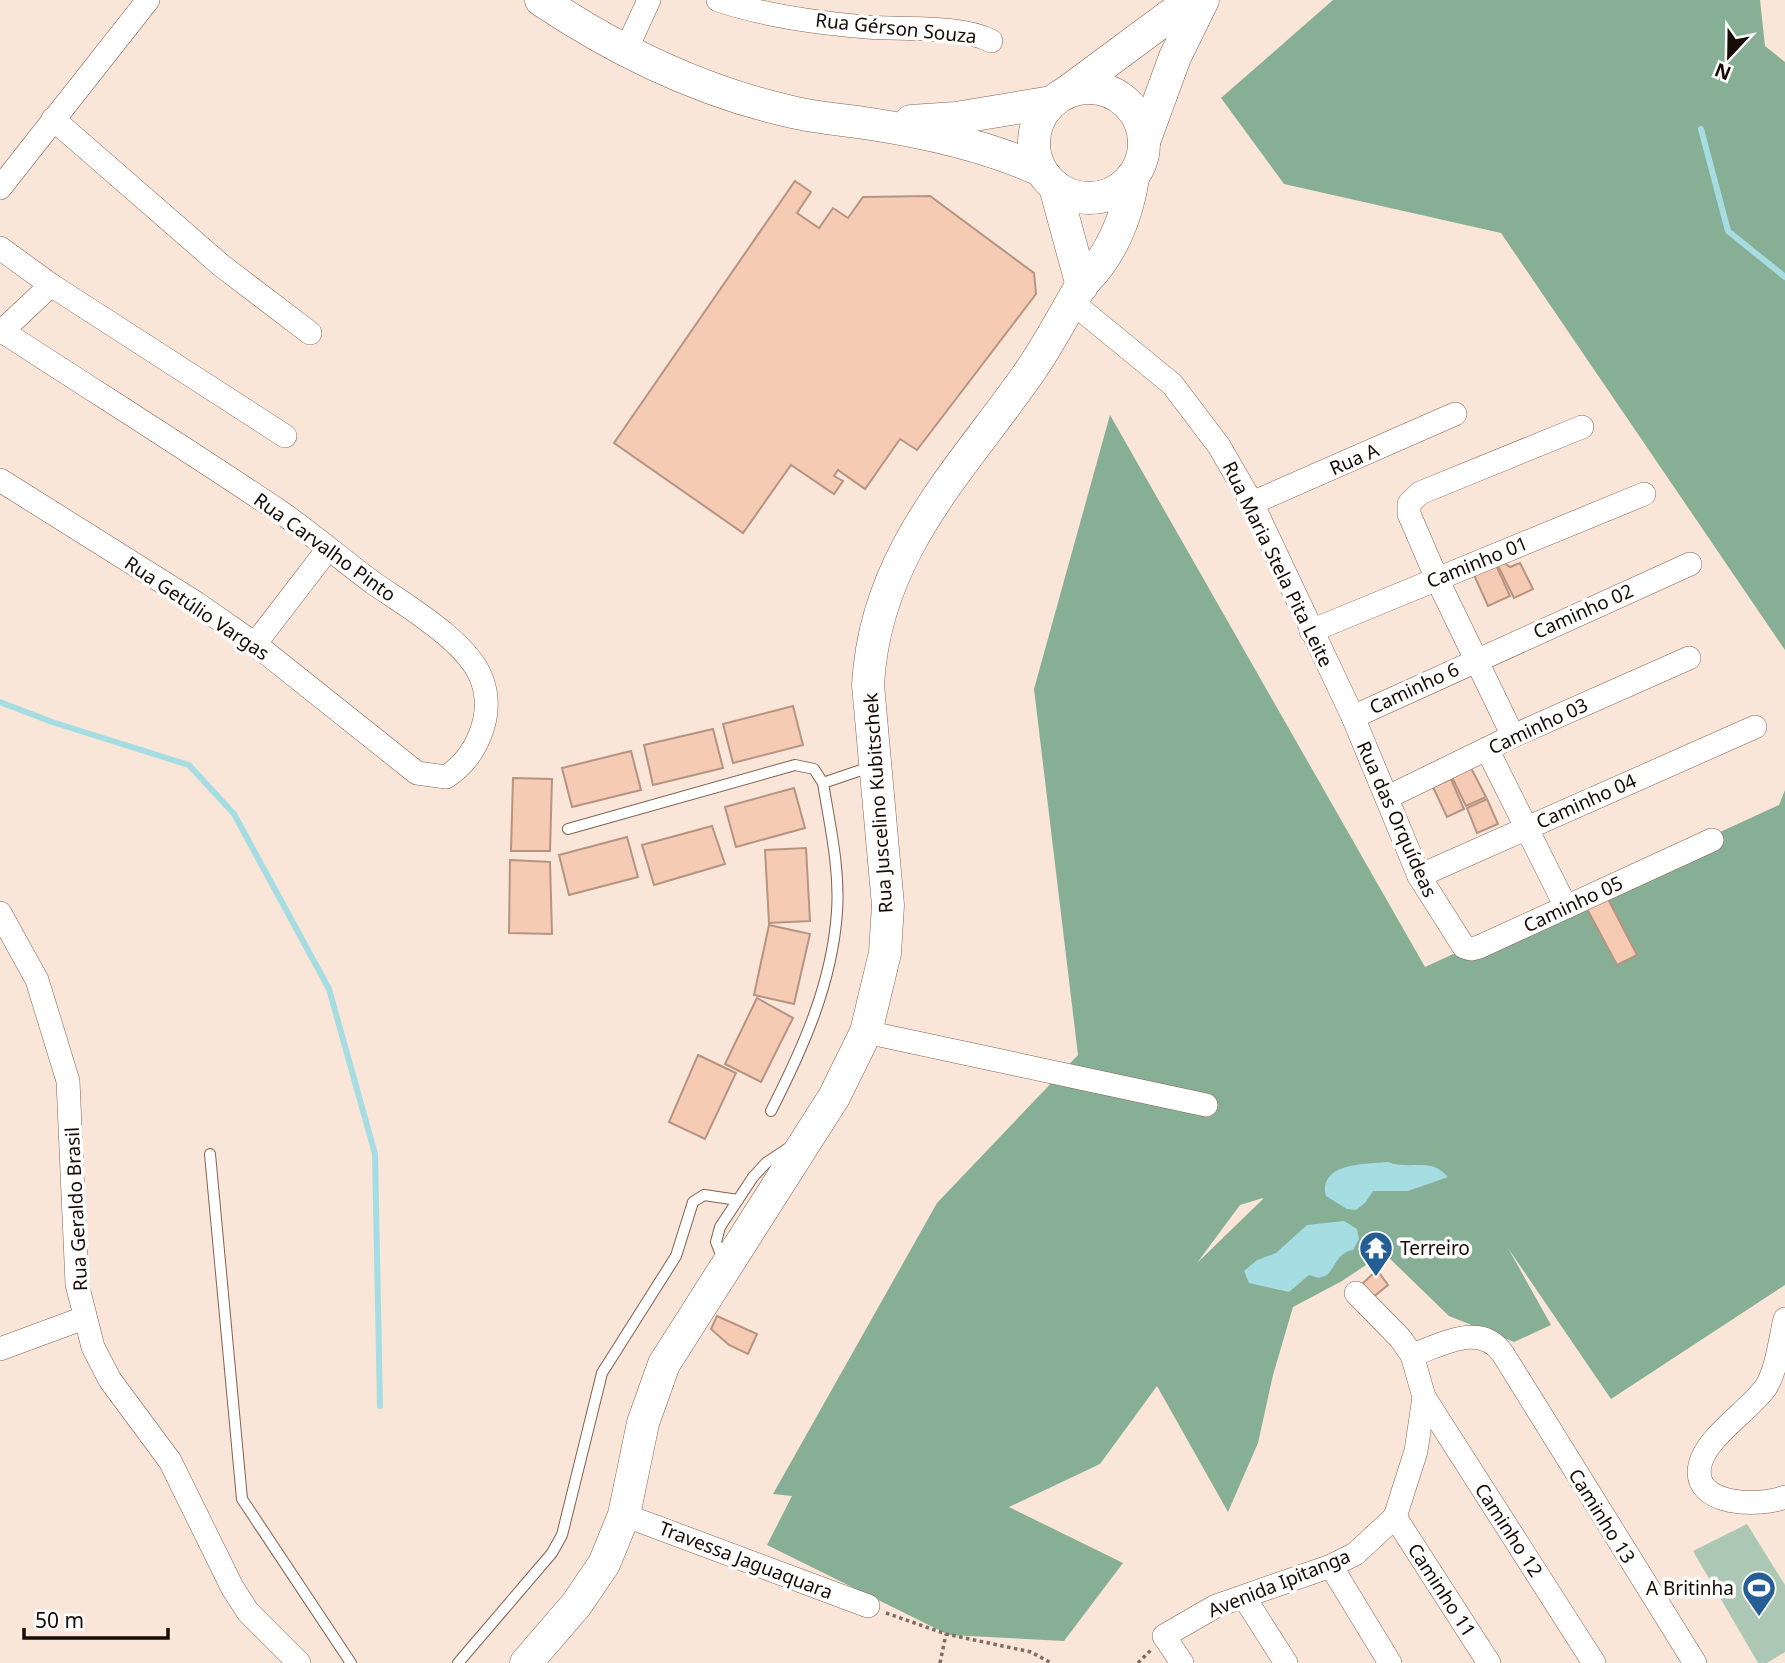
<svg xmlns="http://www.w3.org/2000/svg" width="1785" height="1663" font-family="'Noto Sans',sans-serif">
<rect width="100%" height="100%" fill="#fae5d9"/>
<polygon fill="#acc8b5" points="1747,1524 1785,1585 1785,1652 1767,1663 1758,1663 1693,1551"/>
<g fill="#87af95" fill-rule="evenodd">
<polygon points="1333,0 1760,0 1765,46 1785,62 1785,650 1501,233 1284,184 1221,98"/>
<path d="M1110,415L1425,967L1779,805L1785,790V1285L1611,1399L1508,1248L1551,1325L1514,1342L1449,1316L1384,1253L1342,1281L1293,1307L1273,1375L1258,1443L1228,1512L1157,1386L1100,1464L1009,1507L1123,1563L1064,1641L949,1635L767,1545L792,1496L773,1494L937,1203L1078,1055L1034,689ZM1263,1198V1199L1197,1263L1240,1205Z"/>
</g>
<g fill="#a5dde3">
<path d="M1388,1162C1414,1171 1429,1156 1448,1177L1408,1191H1373L1365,1203L1356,1210L1347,1209L1326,1196C1318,1162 1368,1164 1388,1162Z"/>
<path d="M1344,1221L1357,1229L1359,1239L1353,1250C1337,1253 1337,1265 1327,1275L1319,1278L1309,1275L1289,1292L1249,1283L1244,1271L1257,1260L1276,1253L1307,1225Z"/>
</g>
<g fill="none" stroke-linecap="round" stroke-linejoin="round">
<g stroke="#a5dde3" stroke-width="6">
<polyline points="1701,129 1728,231 1785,277"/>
<polyline points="0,702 52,722 189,765 234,814 329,989 375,1154 380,1406"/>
</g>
</g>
<g fill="#f6cbb4" stroke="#b59482" stroke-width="2">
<polygon points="795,181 811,192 797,213 819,228 833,208 848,218 863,197 930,196 1034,273 1036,294 917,450 900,439 865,489 838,470 834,476 843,481 834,494 791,465 743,533 614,443"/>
<polygon points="1503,562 1510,567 1520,563 1533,589 1514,598 1497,564"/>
<polygon points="1496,565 1510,596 1488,606 1474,575"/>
<polygon points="793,706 803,745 733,763 723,724"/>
<polygon points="713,729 723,768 653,785 644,745"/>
<polygon points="631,751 641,790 572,807 562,768"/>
<polygon points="1470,766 1486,797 1466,806 1451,775"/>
<polygon points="513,778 552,779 550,851 511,851"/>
<polygon points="1451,779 1464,809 1447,817 1433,787"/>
<polygon points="794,788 805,828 736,847 725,807"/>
<polygon points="1487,799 1498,824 1477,833 1467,808"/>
<polygon points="712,826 725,864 654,885 642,845"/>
<polygon points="627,837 638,877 569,895 559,855"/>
<polygon points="806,848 810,921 769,923 765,850"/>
<polygon points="510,860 550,862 552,934 509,933"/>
<polygon points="1607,897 1637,955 1617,965 1586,907"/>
<polygon points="769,925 810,934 794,1004 754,995"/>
<polygon points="757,998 793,1018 761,1082 725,1064"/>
<polygon points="698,1055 736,1073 705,1139 669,1122"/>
<polygon points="1377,1270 1388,1285 1372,1298 1361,1285"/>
<polygon points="717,1316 757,1334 748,1354 729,1345 711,1329"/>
</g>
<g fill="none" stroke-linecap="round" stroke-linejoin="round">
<g stroke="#816251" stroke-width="12">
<g id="lane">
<polyline points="568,829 795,765 814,769 823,783"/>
<path d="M771,1111C803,1048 832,984 837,912C840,869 830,826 823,783L873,766"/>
<polyline points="210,1154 242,1499 351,1663"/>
<polyline points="724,1262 716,1242 720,1227 753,1177 766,1163 790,1147"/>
<polyline points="458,1663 552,1553 562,1535 602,1373 676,1256 693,1202 704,1195 738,1200"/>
</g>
</g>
<g stroke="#816251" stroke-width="24">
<g id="street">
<path d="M718,0C765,16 818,23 867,27C902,30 961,25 991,41"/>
<polyline points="626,50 649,0"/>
<polyline points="53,119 222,266 310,333"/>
<polyline points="0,188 148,0"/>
<polyline points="0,248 51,285 285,436"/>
<polyline points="1073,303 1172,384 1219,446 1252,503 1353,717 1419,876 1464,947 1471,949 1479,947 1712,840"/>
<polyline points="0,333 51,285"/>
<path d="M0,480L196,603L255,644L417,773L446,777C476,758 495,716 482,680C469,642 405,605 372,582C341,559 311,533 279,511C188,450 94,391 2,331"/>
<polyline points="1252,503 1455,414"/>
<polyline points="1311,631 1644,494"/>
<polyline points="255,644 328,549"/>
<polyline points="1353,717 1690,564"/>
<polyline points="1513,736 1437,579 1409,514 1409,504 1420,493 1582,427"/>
<polyline points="1487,749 1566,907"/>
<polyline points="1388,797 1513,736 1689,658"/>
<polyline points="1419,876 1755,727"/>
<polyline points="0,913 37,980 68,1081 77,1284 93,1347 110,1380 170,1461 232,1587 248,1612 299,1663"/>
<polyline points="866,1032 1206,1105"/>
<polyline points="1356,1293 1400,1338 1412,1355"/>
<path d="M1785,1319C1780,1340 1777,1369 1766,1387C1749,1411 1706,1437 1700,1465C1691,1507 1761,1507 1785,1497"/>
<polyline points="0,1349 84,1318"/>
<polyline points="1424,1397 1594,1663"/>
<polyline points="624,1515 868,1606"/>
<polyline points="1395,1517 1489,1663"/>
<polyline points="1331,1566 1390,1663"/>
<polyline points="1244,1597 1286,1663"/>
<path d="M1182,1663L1164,1636L1216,1606L1331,1566L1355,1554L1395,1517L1416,1451L1424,1397L1412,1355C1442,1345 1481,1321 1503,1354L1695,1663"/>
</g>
</g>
<g stroke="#816251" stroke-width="33">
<g id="secondary">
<path d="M541,0C617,51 703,92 792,112C818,118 845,120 871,124C929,133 987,146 1040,170"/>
<circle cx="1089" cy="143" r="55"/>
<polyline points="1068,91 1191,0"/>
<polyline points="911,121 956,118 1052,102"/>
<polyline points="1145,139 1175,57 1203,0"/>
<polyline points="1055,187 1082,286"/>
<path d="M526,1663L576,1605L604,1564L624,1515L643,1423L664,1364L834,1097L866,1032L885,953L888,905L868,685C875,556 955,477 1026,377C1047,348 1063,316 1081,286C1086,279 1093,273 1098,266C1118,239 1128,210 1133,178"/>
</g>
</g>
<g stroke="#7d6d65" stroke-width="3.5" stroke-dasharray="3.5 3.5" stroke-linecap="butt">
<polyline points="886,1613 946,1634 1031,1652 1051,1663"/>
<polyline points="940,1663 946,1634"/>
<polyline points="1138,1663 1151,1650"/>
</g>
<use href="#lane" stroke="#fff" stroke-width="10"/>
<use href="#street" stroke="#fff" stroke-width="23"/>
<use href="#secondary" stroke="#fff" stroke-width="32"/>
</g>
<defs>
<g id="temple-pin" transform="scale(1.75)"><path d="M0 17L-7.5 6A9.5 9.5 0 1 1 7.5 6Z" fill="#255d95" stroke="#fff"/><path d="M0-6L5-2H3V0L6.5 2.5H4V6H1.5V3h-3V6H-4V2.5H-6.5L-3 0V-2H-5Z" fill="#fff"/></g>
<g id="stadium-pin" transform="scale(1.75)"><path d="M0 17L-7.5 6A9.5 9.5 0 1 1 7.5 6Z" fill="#255d95" stroke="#fff"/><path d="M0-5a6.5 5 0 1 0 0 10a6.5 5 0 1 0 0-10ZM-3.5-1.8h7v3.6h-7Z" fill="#fff"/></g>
</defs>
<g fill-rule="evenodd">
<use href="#temple-pin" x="1376" y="1248"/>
<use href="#stadium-pin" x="1759" y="1588"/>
</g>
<g text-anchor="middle" stroke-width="7" stroke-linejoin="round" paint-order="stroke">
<g font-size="19" fill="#160b05" stroke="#fff">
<text transform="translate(896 28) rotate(6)" y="7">Rua Gérson Souza</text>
<text transform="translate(1354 459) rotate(-24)" y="7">Rua A</text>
<text transform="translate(325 547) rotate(36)" y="7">Rua Carvalho Pinto</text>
<text transform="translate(1477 562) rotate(-22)" y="7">Caminho 01</text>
<text transform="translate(1278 564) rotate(64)" y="7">Rua Maria Stela Pita Leite</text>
<text transform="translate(197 608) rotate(34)" y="7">Rua Getúlio Vargas</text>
<text transform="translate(1583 611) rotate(-24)" y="7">Caminho 02</text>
<text transform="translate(1414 688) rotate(-25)" y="7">Caminho 6</text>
<text transform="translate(1538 726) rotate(-25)" y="7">Caminho 03</text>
<text transform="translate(1586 801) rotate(-24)" y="7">Caminho 04</text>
<text transform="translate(878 803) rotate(-94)" y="7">Rua Juscelino Kubitschek</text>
<text transform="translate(1397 819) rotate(66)" y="7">Rua das Orquídeas</text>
<text transform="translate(1573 904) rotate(-25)" y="7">Caminho 05</text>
<text transform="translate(76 1209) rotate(-93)" y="7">Rua Geraldo Brasil</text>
<text transform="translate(1602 1516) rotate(58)" y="7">Caminho 13</text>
<text transform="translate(1509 1530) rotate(57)" y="7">Caminho 12</text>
<text transform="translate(746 1560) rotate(21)" y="7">Travessa Jaguaquara</text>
<text transform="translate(1279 1583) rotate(-22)" y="7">Avenida Ipitanga</text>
<text transform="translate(1442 1590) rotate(57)" y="7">Caminho 11</text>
</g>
<g font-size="19" fill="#160b05" stroke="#fff" text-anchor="start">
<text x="1400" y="1255">Terreiro</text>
<text x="1734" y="1595" text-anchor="end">A Britinha</text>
</g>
</g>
<g transform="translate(1729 56) rotate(202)" stroke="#ffffff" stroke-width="5" paint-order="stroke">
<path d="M0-5L12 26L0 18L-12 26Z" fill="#160b05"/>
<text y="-10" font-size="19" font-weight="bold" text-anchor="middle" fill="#160b05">N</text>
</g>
<path d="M24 1628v10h144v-10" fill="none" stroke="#160b05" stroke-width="3.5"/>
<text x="35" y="1628" font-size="21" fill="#160b05" stroke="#ffffff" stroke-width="5" paint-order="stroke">50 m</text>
</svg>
